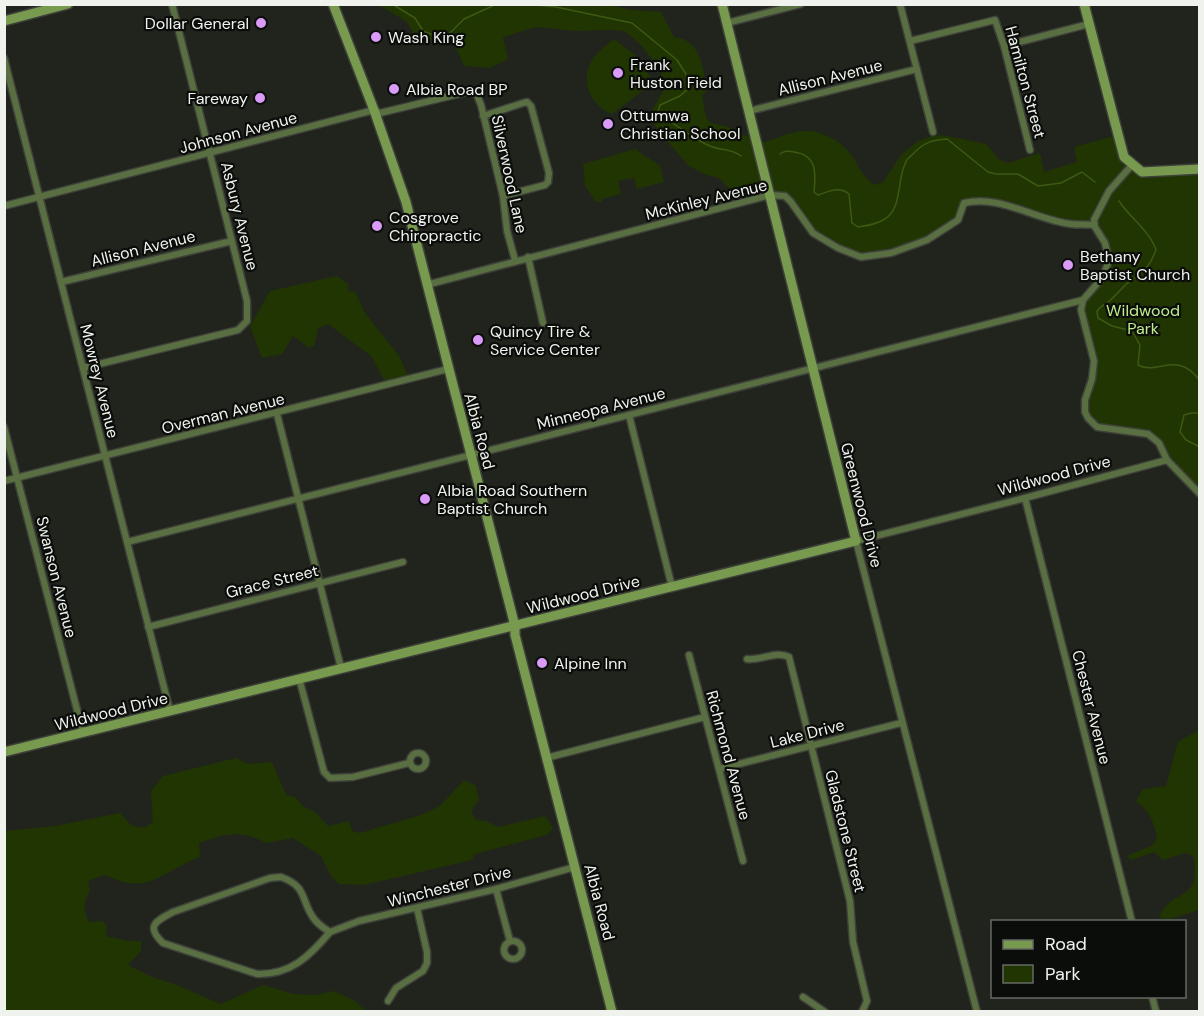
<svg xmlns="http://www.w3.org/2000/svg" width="1204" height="1016" font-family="'DM Sans',sans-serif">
<rect width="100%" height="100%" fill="#21241d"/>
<g fill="#213502">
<path d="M439,4H606L631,10L661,12L674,37C678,38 685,39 688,42C703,52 705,76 706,92L702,95L706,118L711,123L725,126L762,143C776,139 793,130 808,131C824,132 843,142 852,156C860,167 863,178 875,185L883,182L901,155L918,141L933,136L943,135L986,144L1000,160L1008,163L1040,153L1044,172L1077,162L1074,147L1118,135L1121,148L1142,172L1199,173V489L1181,472L1174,459L1167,460L1159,443L1148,434L1097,427L1085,412L1093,369L1081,310L1083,300L1108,266L1105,243L1095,227L1070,224L991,203H964L958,220L909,247L861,257L813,233L785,196L742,202L719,178L704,174L689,166L659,132L649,116L663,91L661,71L642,46L625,31L608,30L576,31L536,27L503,37L508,59L490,68L464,66L453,40L433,41L415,36L407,22L379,5Z"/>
<path d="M614,39L639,58L650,77L646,88L612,114C588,104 578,76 596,55C601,49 608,44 614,39Z"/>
<polygon points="635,149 660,166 664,182 637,189 634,178 618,181 621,194 602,199 602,202 596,202 585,186 583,164"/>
<polygon points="337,276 348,284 349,292 355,291 365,313 400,357 409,379 387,385 371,356 328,324 318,328 314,346 308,347 293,336 282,354 262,358 250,326 270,291"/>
<path d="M1199,730V910L1170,919L1159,918C1169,888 1204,903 1193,856L1185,853L1163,860L1154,852L1131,860L1127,856L1153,845L1157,838C1154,822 1150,811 1136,801L1143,789L1166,786L1178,742Z"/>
<path d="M236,758L248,764L272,762L286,795L295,797L303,806L315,812L328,826L349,821L352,831L360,833L421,815L440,806L464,780L476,786L479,800L471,811L476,820L486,821L498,827L545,816L553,828L547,835L475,854L472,860L364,885L339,884L331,876L321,856L293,838L266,843C241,829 225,834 199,843L200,857C161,871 150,897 105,875L88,881L90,891C83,902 83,910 89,922L103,921L107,927L106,936L129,941H141V951L128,965L154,978L174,984L221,1004L263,985L293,994L315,995L334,991L355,1001L366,1011H5V831L55,826L120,813L132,826L144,828L153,822L151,791L163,776Z"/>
</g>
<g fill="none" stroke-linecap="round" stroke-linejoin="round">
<g stroke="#3d5913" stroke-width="1.5">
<polyline points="392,4 415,18 423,31 435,36 450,33 464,19 497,4"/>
<path d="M525,4L556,7L632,23L677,60L686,74L688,89L680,96L660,105L658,112C674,124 692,138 710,146C721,151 732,148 741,156"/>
<path d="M780,154C786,150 787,151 794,152C817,155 816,173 814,192L818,195C830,191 839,186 849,194L852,223L858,227C866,226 877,224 885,219C902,208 897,181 905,164C906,159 910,157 914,153C923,143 932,140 947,139L988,172L996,174H1018L1038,186L1061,183L1082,172L1095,182"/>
<path d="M1119,201C1130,218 1150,231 1156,250C1149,268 1143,272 1129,282C1121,288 1116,296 1108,302C1103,306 1100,306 1097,311L1098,318L1112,326L1132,331L1140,345L1138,365C1157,376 1178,349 1200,381"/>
<polyline points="1200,413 1191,413 1184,415 1180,432 1186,440 1200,447"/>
</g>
<g stroke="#3e413a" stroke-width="9">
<g id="street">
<polyline points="900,4 933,132"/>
<polyline points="727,23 801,4"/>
<polyline points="910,41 995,20 1004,46 1030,150"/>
<polyline points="1004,46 1089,24"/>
<polyline points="4,58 170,711"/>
<polyline points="749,111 917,69"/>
<polyline points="483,116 523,103 527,102 531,106 549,173 548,182 545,185 503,196"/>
<polyline points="1132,165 1109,191 1094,220 1095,227 1105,243 1109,260 1103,277 1083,300 1081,310 1094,361 1092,379 1085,400 1085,412 1088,418 1097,427 1148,434 1159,443 1167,460 1200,494"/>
<polyline points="4,206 374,110 380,113 471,91 477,95 481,105 503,196 507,231 515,260"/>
<polyline points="528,257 543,323"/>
<polyline points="61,282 232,241"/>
<path d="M426,285L770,195L785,196L791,202L813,233L838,248L861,257L891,253L927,240L958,220L964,203C999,194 1036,220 1071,224C1078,225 1087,224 1094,225"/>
<polyline points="83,368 238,330 247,321 247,301 172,4"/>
<polyline points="277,414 341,668"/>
<polyline points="629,415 672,587"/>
<polyline points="4,427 83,733"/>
<polyline points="4,481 448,369"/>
<polyline points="1025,498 1132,922"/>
<polyline points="127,542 1083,300"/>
<polyline points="148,627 403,562"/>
<polyline points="689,655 743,861"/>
<path d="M747,659C761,661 776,650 789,657L850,901L853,942L867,1001L862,1012"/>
<polyline points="299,678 324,772 330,778 353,777 409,763"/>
<circle cx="418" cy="761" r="8"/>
<polyline points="546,758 705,717"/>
<polyline points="719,769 901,723"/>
<path d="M281,877C309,887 300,902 315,920C319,925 325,929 330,932C309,957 290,975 257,974L163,943C145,926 156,921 173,912L270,878Z"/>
<polyline points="496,889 510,941"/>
<polyline points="330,932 359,921 496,889 575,867"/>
<circle cx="513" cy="950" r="9"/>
<polyline points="1152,996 1156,1012"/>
<polyline points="803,997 825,1012"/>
<polyline points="388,1001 396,988 423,971 427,963 427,952 417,908"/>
<polyline points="977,1012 856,541 1025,498 1167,460"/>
</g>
</g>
<g stroke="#3e413a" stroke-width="12">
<g id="secondary">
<polyline points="333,4 374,110 406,202 515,626 515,635 612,1012"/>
<polyline points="1084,4 1124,157 1142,172 1200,169"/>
<polyline points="4,21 68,4"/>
<polyline points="4,752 856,541 722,4"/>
</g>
</g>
<use href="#street" stroke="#596f41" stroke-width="6"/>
<use href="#secondary" stroke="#789a4f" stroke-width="9"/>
</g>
<g fill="#da9af7" stroke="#0b0d0a" stroke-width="2">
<circle cx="261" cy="23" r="6"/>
<circle cx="376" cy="37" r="6"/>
<circle cx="618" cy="73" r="6"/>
<circle cx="394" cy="89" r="6"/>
<circle cx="260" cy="98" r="6"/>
<circle cx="608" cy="124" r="6"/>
<circle cx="377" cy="226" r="6"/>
<circle cx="1068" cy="265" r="6"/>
<circle cx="478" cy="340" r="6"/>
<circle cx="425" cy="499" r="6"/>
<circle cx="542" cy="663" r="6"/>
</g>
<g text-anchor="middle" stroke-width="4.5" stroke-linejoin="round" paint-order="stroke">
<g font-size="16" fill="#eff2ed" stroke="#0b0d0a" text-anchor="start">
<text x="249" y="29" text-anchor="end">Dollar General</text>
<text x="388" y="43">Wash King</text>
<text x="630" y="70">Frank<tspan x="630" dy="18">Huston Field</tspan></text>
<text x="406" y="95">Albia Road BP</text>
<text x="248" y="104" text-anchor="end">Fareway</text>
<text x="620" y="121">Ottumwa<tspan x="620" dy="18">Christian School</tspan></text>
<text x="389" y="223">Cosgrove<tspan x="389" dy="18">Chiropractic</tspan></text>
<text x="1080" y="262">Bethany<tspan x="1080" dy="18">Baptist Church</tspan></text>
<text x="490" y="337">Quincy Tire &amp;<tspan x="490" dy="18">Service Center</tspan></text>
<text x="437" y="496">Albia Road Southern<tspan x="437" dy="18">Baptist Church</tspan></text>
<text x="554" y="669">Alpine Inn</text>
</g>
<g font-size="16" fill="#eff2ed" stroke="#0b0d0a">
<text transform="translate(830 77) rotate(-14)" y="6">Allison Avenue</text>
<text transform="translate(1026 82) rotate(75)" y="6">Hamilton Street</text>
<text transform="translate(238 132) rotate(-15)" y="6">Johnson Avenue</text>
<text transform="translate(510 174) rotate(78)" y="6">Silverwood Lane</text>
<text transform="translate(706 199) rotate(-14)" y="6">McKinley Avenue</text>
<text transform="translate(240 216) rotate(76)" y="6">Asbury Avenue</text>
<text transform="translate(143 248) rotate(-14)" y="6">Allison Avenue</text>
<text transform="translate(100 381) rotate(76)" y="6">Mowrey Avenue</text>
<text transform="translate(601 408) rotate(-14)" y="6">Minneopa Avenue</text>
<text transform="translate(223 413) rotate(-14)" y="6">Overman Avenue</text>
<text transform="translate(480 431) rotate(75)" y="6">Albia Road</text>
<text transform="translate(1054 475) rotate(-15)" y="6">Wildwood Drive</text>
<text transform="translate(862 505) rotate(76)" y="6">Greenwood Drive</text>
<text transform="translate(57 577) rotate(76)" y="6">Swanson Avenue</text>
<text transform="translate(272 581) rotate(-14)" y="6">Grace Street</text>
<text transform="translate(583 594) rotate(-14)" y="6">Wildwood Drive</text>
<text transform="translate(1092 707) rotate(76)" y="6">Chester Avenue</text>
<text transform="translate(111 711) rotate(-14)" y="6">Wildwood Drive</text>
<text transform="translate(807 733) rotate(-14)" y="6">Lake Drive</text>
<text transform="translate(729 755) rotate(75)" y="6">Richmond Avenue</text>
<text transform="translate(846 831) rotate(76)" y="6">Gladstone Street</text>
<text transform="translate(449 886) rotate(-14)" y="6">Winchester Drive</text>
<text transform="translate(600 902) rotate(75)" y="6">Albia Road</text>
</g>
<g font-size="16" fill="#c1ee8f" stroke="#0b0d0a">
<text x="1143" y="316">Wildwood<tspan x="1143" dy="18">Park</tspan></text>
</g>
</g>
<rect width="1204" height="1016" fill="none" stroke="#eff2ed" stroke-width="12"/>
<rect x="991" y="920" width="195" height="78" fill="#0b0d0a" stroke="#666965" stroke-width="1.5"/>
<rect x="1003" y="940" width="30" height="9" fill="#789a4f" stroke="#666965" stroke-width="1.5"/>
<text x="1045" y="950" font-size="18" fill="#eff2ed">Road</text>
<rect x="1003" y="965" width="30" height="18" fill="#213502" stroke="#666965" stroke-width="1.5"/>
<text x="1045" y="980" font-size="18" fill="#eff2ed">Park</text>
</svg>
